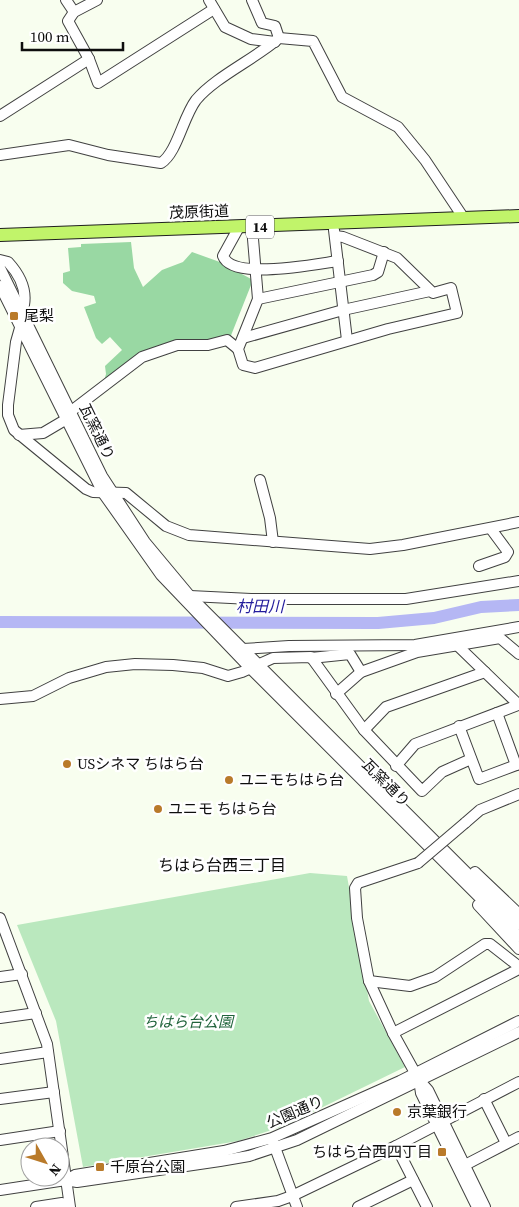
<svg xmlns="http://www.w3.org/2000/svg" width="519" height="1207" font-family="'Source Serif 4','Noto Sans JP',serif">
<rect width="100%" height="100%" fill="#f8feef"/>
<polygon fill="#bae8be" points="310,873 347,876 369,1001 405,1067 284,1126 238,1141 83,1167 56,1021 17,925"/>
<path fill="#99d8a3" d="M131,242L134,268L143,287L162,270L183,262L192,252L242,270L240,273L253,280L228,343C195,346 159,347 132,368C123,375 117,383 108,389L104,381L106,374L105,366L122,350L110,337L102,344L96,338L84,307L96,303L94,296L72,291L63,283V273L70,271L68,248L81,247V244Z"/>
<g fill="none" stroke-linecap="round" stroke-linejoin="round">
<polyline stroke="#b5b7f4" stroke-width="12" points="0,622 378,623 434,618 481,607 519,605"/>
<g stroke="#414141" stroke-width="12">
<g id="minor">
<polyline points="66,0 74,12"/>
<polyline points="97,0 74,12 68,21 89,59 98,83 214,9"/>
<polyline points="209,0 225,27 251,39 275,42"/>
<polyline points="252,0 262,23 275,26 279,38"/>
<polyline points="0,116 89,59"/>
<path d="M0,155L69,145L108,155L161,163C177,153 183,117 196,100C215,77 255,59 279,38L313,41L342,97L398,127L425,160L461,214V218"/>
<path d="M239,227L223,256C232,281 316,264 338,261"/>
<polyline points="252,227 258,299 238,349 243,365 255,368 388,329 457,313 451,288 433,293 397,258 343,237 335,236"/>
<polyline points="334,230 347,340"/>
<path d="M0,260L8,262C19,274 27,288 24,305L18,308"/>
<polyline points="0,268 102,476 145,542 190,596 519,925"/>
<polyline points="0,286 103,493 161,575 250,668 519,937"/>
<polyline points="258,299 373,275 378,272 384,252"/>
<polyline points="20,328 16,342 8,405 8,415 14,430 86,489 93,492 126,493 166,526 189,535 370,549 403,545 519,522"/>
<polyline points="243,338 343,310 430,291"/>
<polyline points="70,412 142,357 177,345 208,345 227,340 238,349"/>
<polyline points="19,435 43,433 65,420"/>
<polyline points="260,480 270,518 273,542"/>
<polyline points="479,566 505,557 508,552 491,529"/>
<polyline points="190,596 251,599 406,599 519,581"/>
<polyline points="459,647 519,705"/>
<polyline points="243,649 289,646 415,645 519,627"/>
<polyline points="311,658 350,654 361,672"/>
<polyline points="336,694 361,672 417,652 500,638 519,654"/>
<polyline points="0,699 33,696 69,678 106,667 135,664 173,665 203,668 228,676 242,672 273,658 311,657 364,730 422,791 442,772 471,759"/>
<polyline points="497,713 516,765"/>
<polyline points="459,726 479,779 519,764"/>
<polyline points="364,730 386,707 485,672"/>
<polyline points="396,766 415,744 518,705"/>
<polyline points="465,823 480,810 519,794"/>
<polyline points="418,863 358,883 355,888 357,918 369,981 393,1033 419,1080 428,1090 485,1207"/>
<polyline points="475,872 519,914"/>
<polyline points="478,905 519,949"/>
<polyline points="0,918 47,1044 70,1207"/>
<polyline points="0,977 22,974"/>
<polyline points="369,981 410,986 435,977 485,944 490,944 517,965 517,970 393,1033"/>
<polyline points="0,1018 36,1013"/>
<polyline points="0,1059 48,1052"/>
<polyline points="419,1080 421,1093 477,1207"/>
<polyline points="0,1099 54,1092"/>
<polyline points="484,1099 506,1143"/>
<polyline points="0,1140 60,1131"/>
<polyline points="273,1142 297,1207"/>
<polyline points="396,1146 427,1207"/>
<polyline points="465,1165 519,1137"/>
<polyline points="66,1180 75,1175 224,1151 272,1138 400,1081 519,1021"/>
<polyline points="0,1190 66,1180 77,1182 220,1161 249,1156 297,1140 519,1032"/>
<polyline points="36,1207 62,1203"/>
<polyline points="236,1207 278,1201 292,1196 396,1146 519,1082"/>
<polyline points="358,1207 413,1180"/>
</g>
</g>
<g stroke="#1f1f1f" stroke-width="14">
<polyline id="major" points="0,235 519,216"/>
</g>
<use href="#minor" stroke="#fff" stroke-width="10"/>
<use href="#major" stroke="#c1f46a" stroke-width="12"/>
<g stroke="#414141" stroke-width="12" stroke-linecap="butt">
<polyline id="minor-bridge" points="418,863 465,823"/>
</g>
<use href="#minor-bridge" stroke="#fff" stroke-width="10"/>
</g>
<g fill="#b97a2a" stroke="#fff" stroke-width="2">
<rect x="9" y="311" width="10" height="10" rx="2.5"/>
<circle cx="67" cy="764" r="5"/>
<circle cx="229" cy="780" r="5"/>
<circle cx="158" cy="809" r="5"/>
<circle cx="397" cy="1112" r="5"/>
<rect x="437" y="1147" width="10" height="10" rx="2.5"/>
<rect x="95" y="1162" width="10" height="10" rx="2.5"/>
</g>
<g text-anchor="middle" stroke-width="5" stroke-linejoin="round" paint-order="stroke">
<rect fill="#fff" stroke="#565656" stroke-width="1" x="246" y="215.5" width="28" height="23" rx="4"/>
<g font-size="14" font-weight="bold" fill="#0e0e0e">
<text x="260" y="232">14</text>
</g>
<g font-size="15" fill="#0e0e0e" stroke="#fff">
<text transform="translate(199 212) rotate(-2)" y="5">茂原街道</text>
<text transform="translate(97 432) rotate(64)" y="5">瓦窯通り</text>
<text transform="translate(386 783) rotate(45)" y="5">瓦窯通り</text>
<text transform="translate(295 1112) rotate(-23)" y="5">公園通り</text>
</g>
<g font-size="15" fill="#0e0e0e" stroke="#fff" text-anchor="start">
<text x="24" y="321">尾梨</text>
<text x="77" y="769">USシネマ ちはら台</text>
<text x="239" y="785">ユニモちはら台</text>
<text x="168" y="814">ユニモ ちはら台</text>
<text x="407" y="1117">京葉銀行</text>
<text x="432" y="1157" text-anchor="end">ちはら台西四丁目</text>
<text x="110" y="1172">千原台公園</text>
</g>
<g font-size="15" font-style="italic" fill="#20633b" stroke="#fff">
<text x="188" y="1027">ちはら台公園</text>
</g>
<g font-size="16" font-style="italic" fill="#211b9b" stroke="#fff">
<text x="260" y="612">村田川</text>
</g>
<g font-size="16" fill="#0e0e0e" stroke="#fff">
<text x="222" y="871">ちはら台西三丁目</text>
</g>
</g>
<g transform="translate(45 1162) rotate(129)"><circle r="24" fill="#ffffff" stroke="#9f9f9f"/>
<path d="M0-4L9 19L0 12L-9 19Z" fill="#b97a2a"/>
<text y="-8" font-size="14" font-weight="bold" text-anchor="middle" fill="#0e0e0e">N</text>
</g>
<path d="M22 42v8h101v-8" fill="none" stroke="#0e0e0e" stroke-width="2.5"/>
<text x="30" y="42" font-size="15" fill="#0e0e0e" stroke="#ffffff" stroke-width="4" paint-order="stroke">100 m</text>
</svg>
